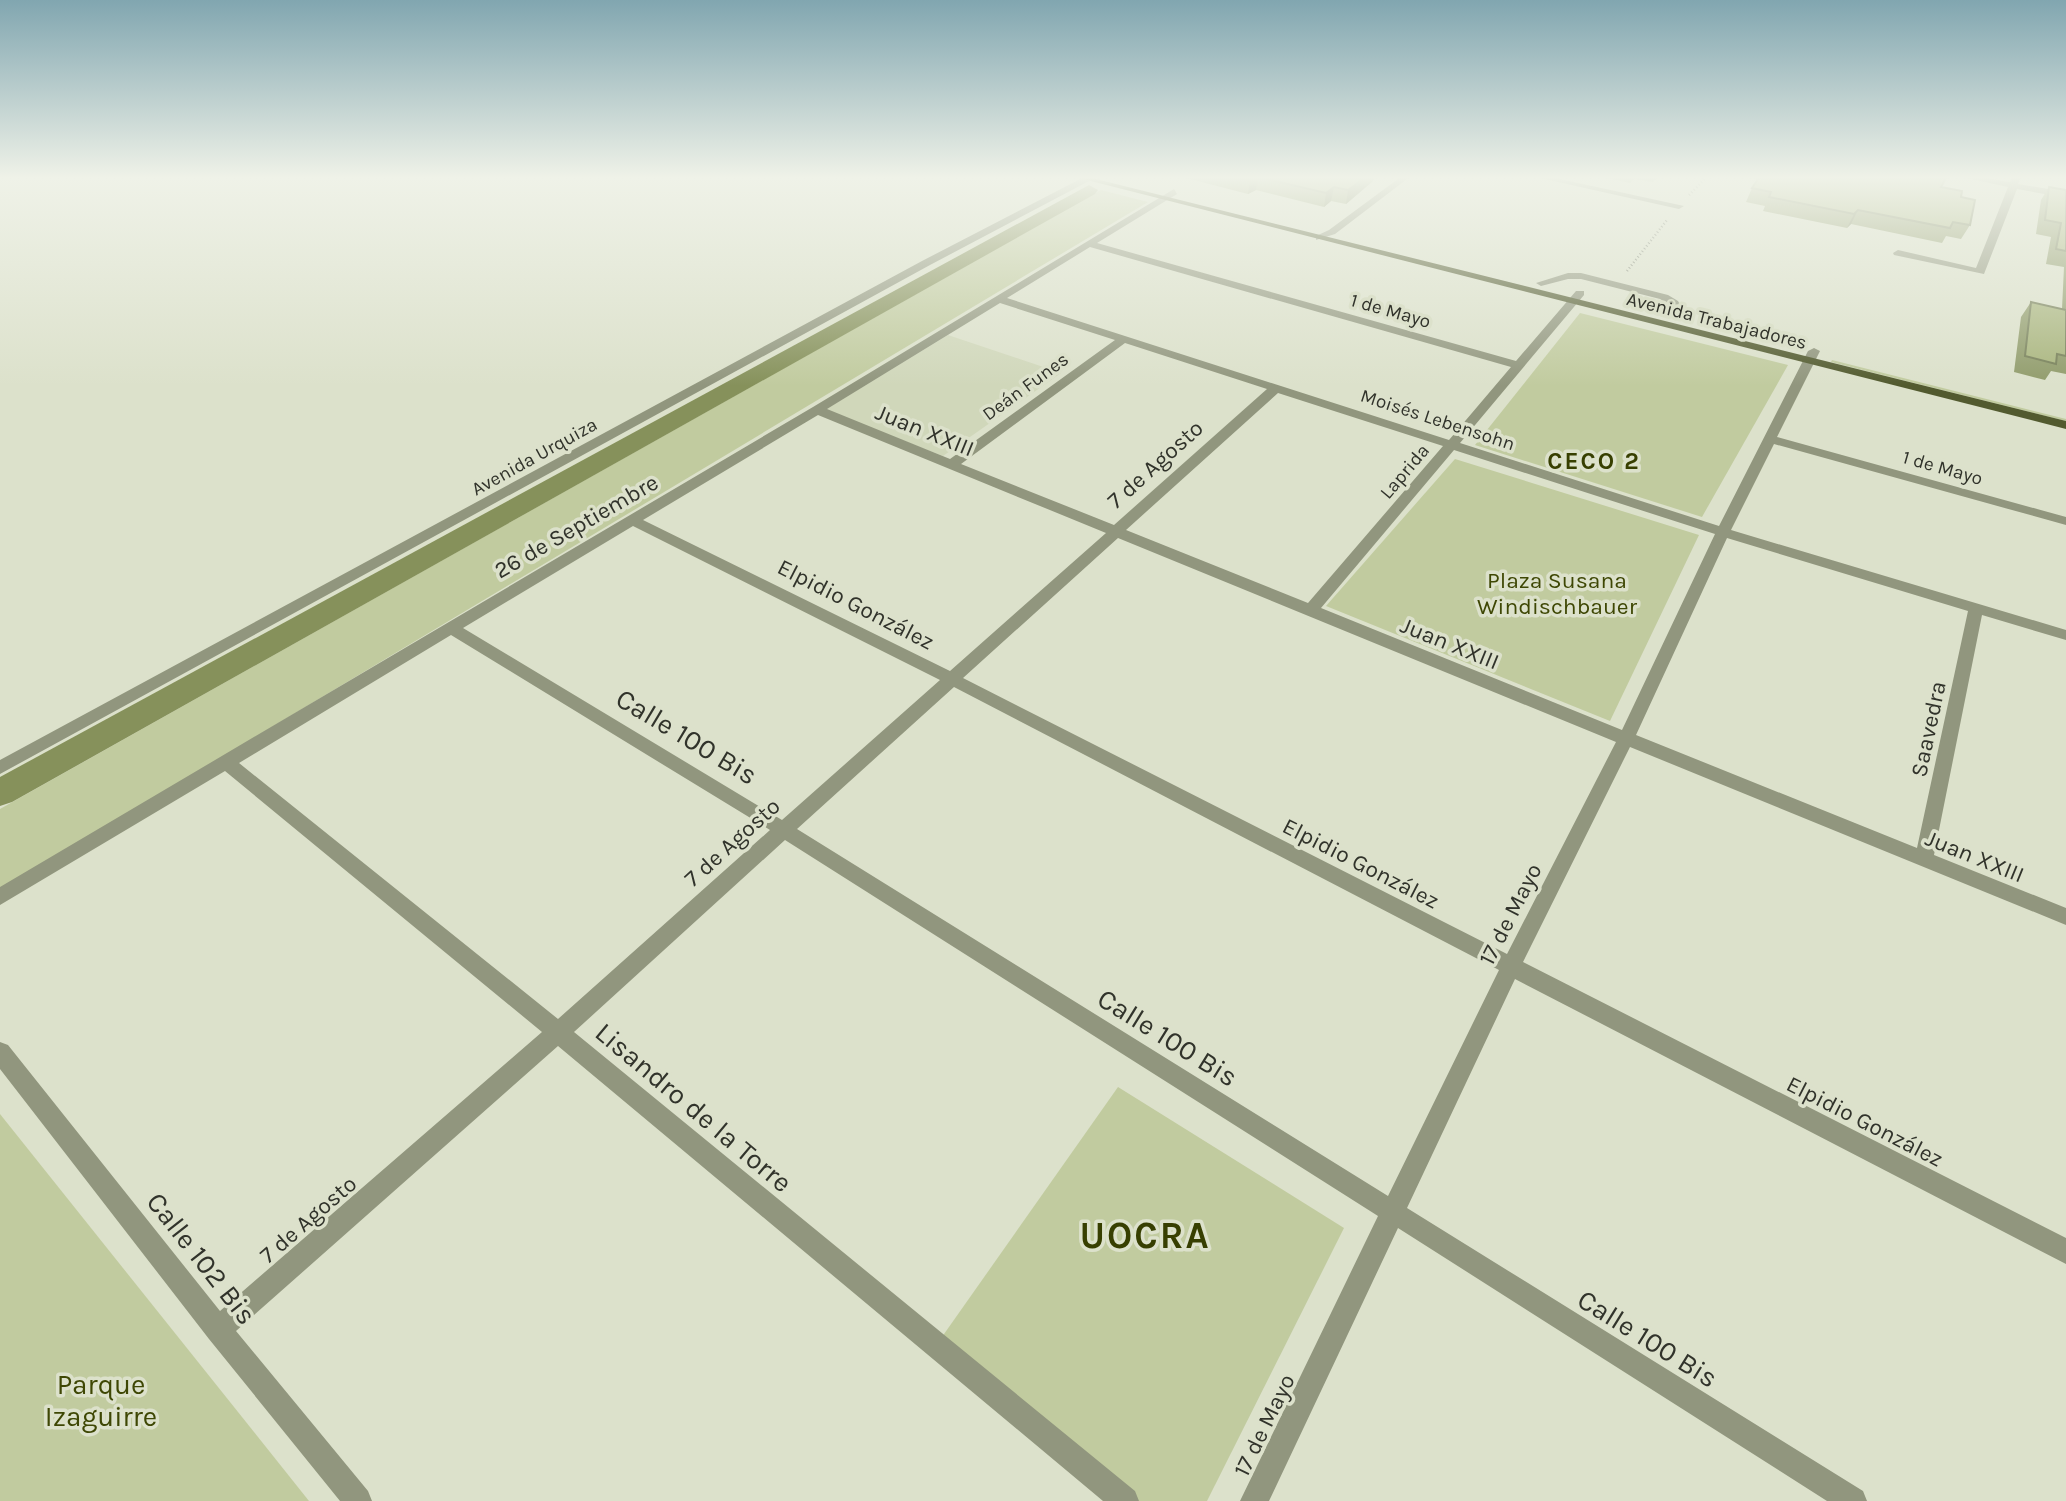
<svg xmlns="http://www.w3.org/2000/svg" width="2066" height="1501" font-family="Karla,sans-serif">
<rect width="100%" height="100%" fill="#dce1cb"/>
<polygon fill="#d0d7ba" points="948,335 1061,373 943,456 825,410"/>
<g fill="#c1cb9f">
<polygon points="1101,190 1148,202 0,890 0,809"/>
<polygon points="1580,313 1788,365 1702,517 1475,445"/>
<polygon points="1832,360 2066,419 2066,421 1831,362"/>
<polygon points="1455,459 1699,535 1610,721 1326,606"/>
<polygon points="1118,1087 1344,1228 1207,1501 1135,1501 937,1344"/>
<polygon points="0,1114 309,1501 0,1501"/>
</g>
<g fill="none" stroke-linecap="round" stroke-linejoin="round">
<polygon fill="#86915b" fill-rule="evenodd" points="1089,185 1098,190 1095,194 12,802 0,806 0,777"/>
<g stroke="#818576" stroke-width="2.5" stroke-dasharray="1 2.5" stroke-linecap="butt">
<polyline points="1689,195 1708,176"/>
<polyline points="1627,271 1667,220"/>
</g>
<g fill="#91967e" fill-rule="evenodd">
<polygon points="1086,176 1089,181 930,265 0,774 0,760 922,261"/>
<polygon points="1402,176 1411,176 1335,234 1316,240 1316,236 1329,230"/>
<polygon points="1531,176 1546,176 1684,206 1679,209"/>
<polygon points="1957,176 1974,176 2010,182 2013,176 2021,176 2018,184 2066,192 2066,198 2017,189 1984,274 1894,255 1893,253 1898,250 1976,268 2008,187"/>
<path d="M1174,189L1177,194L1097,243L1516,361L1576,291H1584V295L1460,443L1719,526L1808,351L1814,348L1820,351L1777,437L2066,517V525L1774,444L1731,530L2066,630V640L1982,615L1934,855L2066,908V925L1630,747L1523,962L2066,1238V1264L1515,979L1407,1208L1863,1491L1867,1501H1827L1398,1228L1269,1501H1240L1378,1216L785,840L574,1032L1135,1491L1139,1501H1103L558,1046L236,1331L368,1491L372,1501H340L209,1339L0,1069V1042L8,1045L220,1311L542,1032L225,771L0,905V887L813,407ZM1090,247L1511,367L1449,440L1007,298ZM1000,303L1115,340L950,459L827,409ZM1125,343L1267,389L1114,525L961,464ZM1278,393L1443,446L1308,603L1126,530ZM818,415L1106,533L950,671L643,520ZM1454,450L1715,534L1622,730L1321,608ZM633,526L940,680L782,820L463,628ZM1118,538L1616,742L1507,954L963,678ZM1727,538L1968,611L1917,848L1636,735ZM451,635L770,830L558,1019L239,763ZM954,687L1499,970L1388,1196L797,829Z"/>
<polygon points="1568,273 1581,273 1668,295 1678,301 1688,319 1679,321 1670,305 1660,299 1581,279 1568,279 1541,286 1536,283"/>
</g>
<polygon fill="#525a2f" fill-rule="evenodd" points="1071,176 1084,176 2066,421 2066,429"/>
</g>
<g fill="#919c6c">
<polygon points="1186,176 1375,176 1373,181 1346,204 1331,201 1324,207 1256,190 1248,194 1186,178"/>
<polygon points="1598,176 1659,176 1653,182 1634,179 1630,183"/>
<polygon points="1752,176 1947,176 1941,187 1961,197 1970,225 1961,239 1946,236 1942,243 1851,224 1847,228 1763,211 1765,206 1746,202 1752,188 1758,179 1751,178"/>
<polygon points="2049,187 2066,190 2066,374 2051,371 2045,380 2014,372 2021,317 2031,302 2062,309 2064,267 2046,264 2051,237 2036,234 2041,200"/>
</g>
<g fill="#767f58">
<polygon points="1367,176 1375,176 1373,181 1346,204 1348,190"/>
<polygon points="1258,177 1256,190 1248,194 1250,181"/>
<polygon points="1334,187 1331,201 1324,207 1326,193"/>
<polygon points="1858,210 1851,224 1847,228 1854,214"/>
</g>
<g fill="#a9b57e" stroke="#767f58" stroke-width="2">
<polygon points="1231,176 1367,176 1348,190 1334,187 1326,193 1258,177 1250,181"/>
<polygon points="1760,176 1947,176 1941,187 1962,191 1961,197 1975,200 1970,225 1953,222 1950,228 1858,210 1854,214 1769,197 1771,192 1752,188"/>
<polygon points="2049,187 2066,190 2066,251 2056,249 2061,223 2045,220"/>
<polygon points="2031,302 2066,310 2066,356 2057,354 2056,364 2025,356"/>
</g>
<linearGradient id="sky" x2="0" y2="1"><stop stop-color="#81a6b0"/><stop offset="0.46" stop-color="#eff2e8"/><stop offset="1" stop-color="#eff2e8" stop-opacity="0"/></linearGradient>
<rect width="2066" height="386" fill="url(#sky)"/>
<g text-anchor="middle" stroke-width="7" stroke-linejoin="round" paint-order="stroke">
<g font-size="19" fill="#31332b" stroke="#dce1cb">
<text transform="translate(1391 310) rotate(16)" y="7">1 de Mayo</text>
<text transform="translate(1717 320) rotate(14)" y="7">Avenida Trabajadores</text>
<text transform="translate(1025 386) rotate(-36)" y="7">Deán Funes</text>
<text transform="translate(1438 419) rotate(18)" y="7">Moisés Lebensohn</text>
<text transform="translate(534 456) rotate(-29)" y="7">Avenida Urquiza</text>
<text transform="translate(1943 467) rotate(16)" y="7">1 de Mayo</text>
<text transform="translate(1404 471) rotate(-50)" y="7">Laprida</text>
</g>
<g font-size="23" fill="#31332b" stroke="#dce1cb">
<text transform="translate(925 430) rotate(22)" y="8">Juan XXIII</text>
<text transform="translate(1155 464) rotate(-42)" y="8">7 de Agosto</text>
<text transform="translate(576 526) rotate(-30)" y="8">26 de Septiembre</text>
<text transform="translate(856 604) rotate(27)" y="8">Elpidio González</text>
<text transform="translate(1450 643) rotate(22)" y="8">Juan XXIII</text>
<text transform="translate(1928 729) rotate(-78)" y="8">Saavedra</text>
<text transform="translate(732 842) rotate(-42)" y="8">7 de Agosto</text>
<text transform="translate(1975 856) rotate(22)" y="8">Juan XXIII</text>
<text transform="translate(1361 863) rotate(27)" y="8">Elpidio González</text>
<text transform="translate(1510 914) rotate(-63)" y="8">17 de Mayo</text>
<text transform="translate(1865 1121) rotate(27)" y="8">Elpidio González</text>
<text transform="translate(308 1219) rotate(-41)" y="8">7 de Agosto</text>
<text transform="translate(1264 1425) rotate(-64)" y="8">17 de Mayo</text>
</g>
<g font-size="23" fill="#3e4704" stroke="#dce1cb">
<text x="1557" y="588">Plaza Susana<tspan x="1557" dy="26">Windischbauer</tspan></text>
</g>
<g font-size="24" font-weight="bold" letter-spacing="2" fill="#373f01" stroke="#dce1cb">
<text x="1594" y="469">CECO 2</text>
</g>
<g font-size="28" fill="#31332b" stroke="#dce1cb">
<text transform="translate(687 736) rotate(31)" y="10">Calle 100 Bis</text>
<text transform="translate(1168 1037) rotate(32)" y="10">Calle 100 Bis</text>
<text transform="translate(694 1107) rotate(40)" y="10">Lisandro de la Torre</text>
<text transform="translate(202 1258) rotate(52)" y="10">Calle 102 Bis</text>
<text transform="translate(1648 1338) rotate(32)" y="10">Calle 100 Bis</text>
</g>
<g font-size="28" fill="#3e4704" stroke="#dce1cb">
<text x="101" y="1394">Parque<tspan x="101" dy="32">Izaguirre</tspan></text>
</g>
<g font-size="37" font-weight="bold" letter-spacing="2" fill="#373f01" stroke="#dce1cb">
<text x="1145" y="1248">UOCRA</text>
</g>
</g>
</svg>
